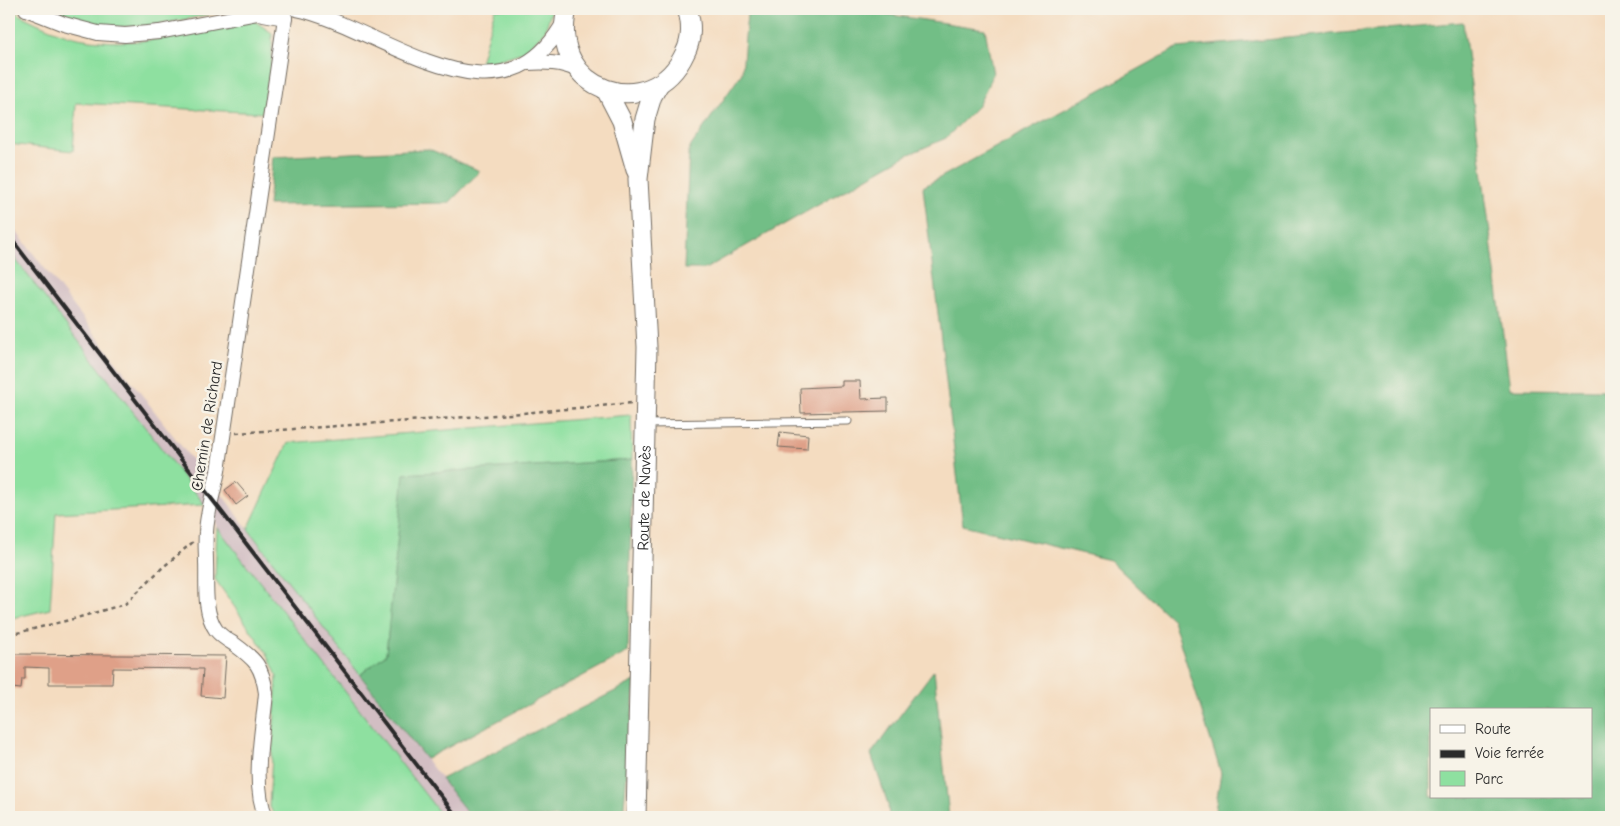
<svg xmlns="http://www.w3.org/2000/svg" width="1620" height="826" font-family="'Comic Neue',sans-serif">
<rect width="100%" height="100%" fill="#f7f3e8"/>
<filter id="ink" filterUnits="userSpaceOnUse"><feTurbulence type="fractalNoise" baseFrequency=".02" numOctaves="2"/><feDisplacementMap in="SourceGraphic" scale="10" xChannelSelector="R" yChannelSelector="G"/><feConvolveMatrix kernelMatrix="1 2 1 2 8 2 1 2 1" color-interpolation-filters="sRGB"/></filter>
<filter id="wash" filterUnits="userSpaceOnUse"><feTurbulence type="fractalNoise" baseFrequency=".0096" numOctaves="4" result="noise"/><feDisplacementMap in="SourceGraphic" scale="20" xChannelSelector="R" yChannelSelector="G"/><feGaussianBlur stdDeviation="1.12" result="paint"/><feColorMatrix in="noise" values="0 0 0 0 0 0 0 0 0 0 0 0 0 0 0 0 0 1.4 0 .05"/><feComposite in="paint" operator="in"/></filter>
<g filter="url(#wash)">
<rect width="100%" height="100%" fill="#f4dcc0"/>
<g fill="#d2bec3">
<polygon points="9,222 192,460 197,459 210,473 205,505 9,251"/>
<polygon points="220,492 248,529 471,817 443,817 217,527 214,517"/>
</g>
<g fill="#8ee0a0" stroke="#5c8666">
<path d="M9,9C33,22 63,37 90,40C145,47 200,32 253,20L272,33V59L262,113L76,103L73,151L9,144Z"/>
<path d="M57,9H231C181,21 102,42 57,9Z"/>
<polygon points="495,9 552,9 545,31 526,51 479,66"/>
<polygon points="9,251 205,505 56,513 50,609 9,619"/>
<polygon points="631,415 632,460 405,474 386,654 360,675 248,529 288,443"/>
<polygon points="217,527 442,816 442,817 275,817 269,805 277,676 268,655 215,579"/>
</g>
<g fill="#72be86" stroke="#4e7458" fill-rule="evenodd">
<polygon points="768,9 851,9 985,29 993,74 978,106 946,138 905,156 705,269 684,269 689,149 742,73 747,14"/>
<path d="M1463,22L1510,389L1603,390L1611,422V817H1214L1221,773L1173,620L1110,560L963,525L923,187L1177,48ZM1431,710H1591V797H1431Z"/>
<polygon points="429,149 480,171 449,203 268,205 273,157"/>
<polygon points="632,460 628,652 426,759 360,675 386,654 404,474"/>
<polygon points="934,670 949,817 889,817 888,804 871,754"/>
<polygon points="635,681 623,817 471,817 441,779"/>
</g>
<g id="blocks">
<g fill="#dfa088">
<polygon points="842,381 860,381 861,399 888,398 888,411 801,413 800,388 842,386"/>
<polygon points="780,432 808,435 807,449 778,447"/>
<polygon points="236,482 248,496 236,505 225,490"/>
<polygon points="13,654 226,656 223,698 201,696 203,669 113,668 112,684 49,684 49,668 25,667 25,679 22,679 21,689 12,688"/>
</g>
</g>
</g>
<g filter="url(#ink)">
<use href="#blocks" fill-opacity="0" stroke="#71695f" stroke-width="1"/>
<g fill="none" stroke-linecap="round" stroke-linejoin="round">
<g stroke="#71695f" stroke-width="9">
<polyline id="service" points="646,424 848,421"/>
</g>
<g stroke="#71695f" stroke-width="16">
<g id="minor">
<polyline points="26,9 64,24 98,33 125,35 159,32 258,13 285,18"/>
<path d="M296,9C381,26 500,137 564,22"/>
<path d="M527,63C545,62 561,62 578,70"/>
<path d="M266,817C251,784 263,730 266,693C262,666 256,660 234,644C227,640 221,636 216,630C203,611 207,584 206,562C206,552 205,542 206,532C207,512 214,491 218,471L285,18"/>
</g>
</g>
<g stroke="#71695f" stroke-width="21">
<g id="secondary">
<path d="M567,9C547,92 652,125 685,53C692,40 692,23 687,9"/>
<polyline points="606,90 622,121 636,170"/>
<path id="s1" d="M636,817L647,347L638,179L645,119L652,96L659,84"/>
</g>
</g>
<g stroke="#71695f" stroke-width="2.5" stroke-dasharray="4 4" stroke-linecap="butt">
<polyline points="236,433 511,414 632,403"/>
<polyline points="9,635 73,619 125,604 162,568 193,542"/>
</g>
<use href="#service" stroke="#fff" stroke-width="7"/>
<use href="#minor" stroke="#fff" stroke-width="14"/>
<use href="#secondary" stroke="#fff" stroke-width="19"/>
<polyline stroke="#2b2b2b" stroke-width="4" points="9,236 457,817"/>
</g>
</g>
<g text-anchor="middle" stroke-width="5" stroke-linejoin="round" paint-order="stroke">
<g font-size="16" fill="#2b2b2b" stroke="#f7f3e8">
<text transform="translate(206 426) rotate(-81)" y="6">Chemin de Richard</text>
<text dy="6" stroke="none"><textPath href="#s1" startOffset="319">Route de Navès</textPath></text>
</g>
</g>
<rect width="1620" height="826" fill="none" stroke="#f7f3e8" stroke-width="30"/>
<rect x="1430" y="708" width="162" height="90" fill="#f7f3e8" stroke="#a5a39c"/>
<rect x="1440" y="725" width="25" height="8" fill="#ffffff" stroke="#a5a39c"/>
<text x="1475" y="734" font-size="15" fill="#2b2b2b">Route</text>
<rect x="1440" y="750" width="25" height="8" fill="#2b2b2b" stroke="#a5a39c"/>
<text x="1475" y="758" font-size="15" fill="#2b2b2b">Voie ferrée</text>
<rect x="1440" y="771" width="25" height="15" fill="#8ee0a0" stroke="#a5a39c"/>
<text x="1475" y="784" font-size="15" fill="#2b2b2b">Parc</text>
</svg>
